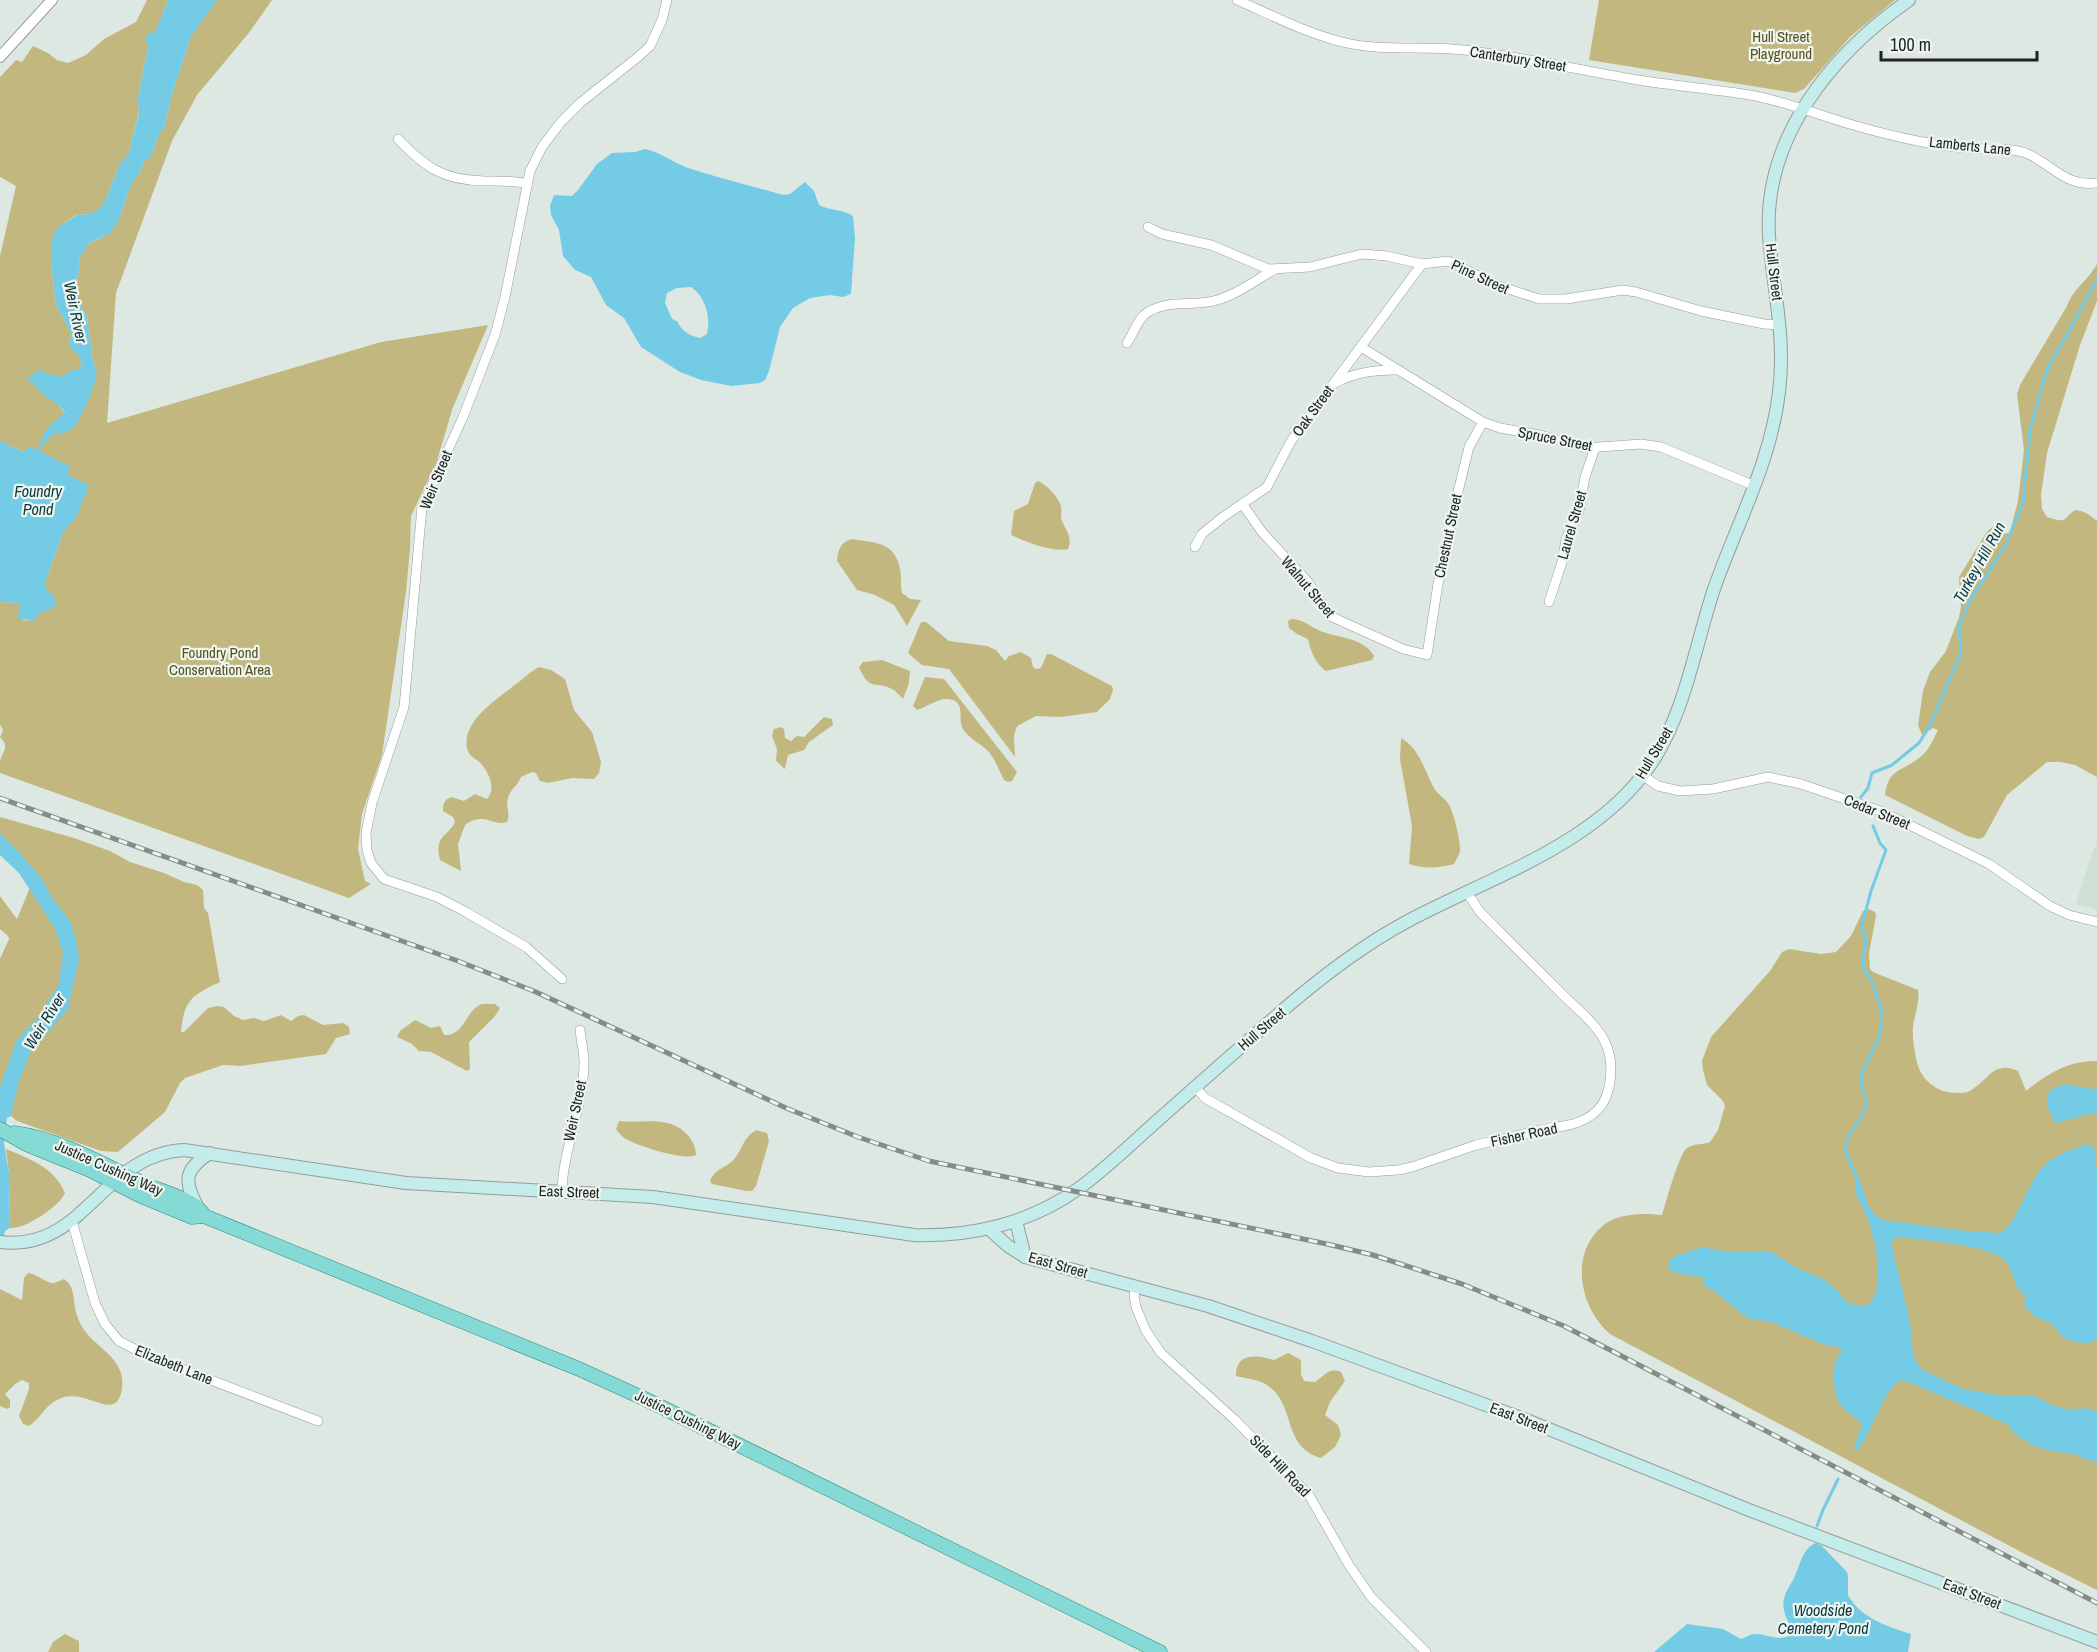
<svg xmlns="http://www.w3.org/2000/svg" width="2097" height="1652" font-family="'Archivo Narrow',sans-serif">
<rect width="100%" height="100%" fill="#dee8e2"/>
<polygon fill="#cedfd5" points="2097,843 2097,910 2076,904 2092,853"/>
<g fill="#c2b87f">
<path d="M147,0H168L156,30L151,34L148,47L138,98L139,112L128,155L120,164L105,201L98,210L89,214L76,215L56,229L51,264L56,305L71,333L70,348C77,353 86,361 78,370H72C60,380 53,376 39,371L26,380L31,381L47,398L58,404L65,413L57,421L46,442L97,373L93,361L87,317L78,302L76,292L80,258L89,243L101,238L119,219L132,183L140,172L145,160L150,158L160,132L164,129L171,98L191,36L217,0H272L248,34L197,95L172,141L116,293L107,423L381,342L488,325L452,410L437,461L411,516L410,549L406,592L382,755L362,814L358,849L365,881L371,884L349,898L0,773C0,769 0,765 0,761C3,750 10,747 0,737L3,731L0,724V602L18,603L21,606L23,620L33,621L39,612L54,607V596L46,591L45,582L64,531L77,516L67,475L71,467L24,452L0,441V256L16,186L0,177V77L16,60L22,62L33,46L48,53L57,60L68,63L86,55L104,39L136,22Z"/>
<polygon points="1599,0 1895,0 1851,36 1804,89 1795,93 1589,60"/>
<path d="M2097,264V301L2080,345L2047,453L2041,495L2042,509L2047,517C2067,523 2061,521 2075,510C2085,511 2090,515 2097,521V777L2075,765L2060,762H2047L2007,795L1984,837L1979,839L1967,836L1885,795C1888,769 1901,772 1919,758C1928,752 1933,740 1938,730L1933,728L1922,735L1918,725L1923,691L1930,672L1946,651L1959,617L1961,607L1959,577L1986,533L1992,527H2000L2005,534L2010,532L2018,501L2024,450L2017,394L2020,385L2067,306C2075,286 2087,282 2097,264Z"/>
<path d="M1038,481C1046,484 1059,498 1061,506C1062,512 1060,515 1062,521C1066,531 1073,537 1068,549C1054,553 1025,542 1011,535L1014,511L1028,504L1035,483Z"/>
<path d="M852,539C874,543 895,541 900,569C902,578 900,585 902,593L910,599L921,600L907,626L894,605L875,595L857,590L837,561C838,549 841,542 852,539Z"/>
<path d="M1292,619C1303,619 1312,628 1323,632C1340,638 1364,638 1374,656L1372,660L1326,671C1316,665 1310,650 1308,639L1297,634L1289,628L1288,621Z"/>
<polygon points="921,622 926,622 949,641 987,646 996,650 1005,661 1009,656 1021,652 1031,658 1033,667 1036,669 1041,668 1047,654 1051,654 1112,686 1113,690 1110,699 1097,712 1061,717 1036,716 1019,725 1016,728 1014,736 1015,757 949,669 922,665 908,653"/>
<path d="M882,660L910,671L909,683L903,699C900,696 896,691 892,689C874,680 869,692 859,667L863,662Z"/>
<path d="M539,667L551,670L565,679L574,710L592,732L601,762L599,773L594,779L572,778L548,783L540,781L536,773L532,772L521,777C518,786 510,789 508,798C505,806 511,813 507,822C492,827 485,811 465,825L458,844L461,871L440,860C434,835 447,838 455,822L453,817L443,811C443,804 444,800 451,797L464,801L475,794L487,799C496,789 490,775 482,765C477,758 469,758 467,748C462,720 498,699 516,684C525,678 529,672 539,667Z"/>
<path d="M925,677L944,679L1017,772L1012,781L1008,782L1004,780C999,771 995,758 988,751C980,743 969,739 963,729C957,718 967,701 948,699C939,698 926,707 917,710L913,706Z"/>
<polygon points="824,717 832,719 833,725 809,742 804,750 788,755 785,769 776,761 777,749 772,736 774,729 781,727 784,729 785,738 791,741 797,736 804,737"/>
<path d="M1401,738C1420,749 1424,770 1434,788C1438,795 1446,799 1449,805C1454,813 1461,843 1460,851C1459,855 1456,860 1454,864C1440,868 1422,869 1409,864L1412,826L1400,759Z"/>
<path d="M0,817L74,838L110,851L130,862L164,873L184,882L197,885L203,890L204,908L208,913L220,982C192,995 184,1000 181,1032H184L208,1008L217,1006L224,1007L234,1016L243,1020L254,1018L264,1021L281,1015L291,1021L298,1016L304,1015L323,1025L343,1023L349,1027L350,1034L336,1038L326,1054L240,1066L223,1065L185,1078L180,1083L165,1112L118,1152L101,1151L17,1121L11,1116V1113L0,1108V959L9,939L8,936L0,929V896L17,919L36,873L18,851L0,834Z"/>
<path d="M1869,909L1875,912L1876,916L1869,953L1870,969L1873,972L1918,990C1920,1001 1915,1014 1913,1026C1912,1037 1914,1047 1916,1058C1920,1080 1936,1093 1958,1093C1963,1093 1967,1093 1971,1090C1989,1080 1993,1060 2018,1071L2026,1091C2049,1073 2067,1061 2097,1061V1590L2021,1552L1610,1334C1578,1307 1568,1248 1608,1222C1623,1213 1646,1213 1662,1215C1666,1202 1679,1154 1687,1148C1694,1143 1703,1145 1710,1142L1718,1130L1725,1106L1723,1101L1707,1085L1703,1070L1702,1061L1711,1037L1770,971L1782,952L1789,949L1821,954L1836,952L1851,936L1863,911Z"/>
<path d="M482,1004H495L500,1008L495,1016L469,1042L470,1069L467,1071L431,1052L419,1051L412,1044L397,1037L400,1031L415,1020L431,1028L440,1026L444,1035C464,1037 466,1009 482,1004Z"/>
<path d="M619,1121C644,1124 672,1114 690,1138C694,1144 696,1149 696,1155C684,1161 638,1146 626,1139C622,1137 619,1133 616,1129Z"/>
<path d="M756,1130L767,1133L769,1141L756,1186L752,1191H746L712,1184L710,1181C715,1168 727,1168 735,1158C744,1147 742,1139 756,1130Z"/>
<path d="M6,1149C30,1159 54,1167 65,1193C60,1206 24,1230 10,1228L9,1173Z"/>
<path d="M28,1273C37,1274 48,1284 54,1283C58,1282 61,1280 64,1279C75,1286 73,1300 76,1312C78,1321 83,1329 89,1336C103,1351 126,1363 122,1388C117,1426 86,1386 59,1399C45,1405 40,1419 29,1426L23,1424L19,1416L29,1389V1383L22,1380L15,1384L5,1394L10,1400V1407L7,1409L0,1406V1289L22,1300L24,1278Z"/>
<path d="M1288,1353L1301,1360V1374L1304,1381L1315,1382C1325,1375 1329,1367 1341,1372L1345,1381L1330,1402L1325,1415L1338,1425L1341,1435L1335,1447L1321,1458C1281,1446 1297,1405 1267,1385C1258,1379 1247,1379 1236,1376C1236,1352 1257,1355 1274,1360Z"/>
<polygon points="65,1634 79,1641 79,1652 48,1652 53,1642"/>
</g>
<g fill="#73cbe5" fill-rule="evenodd">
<path d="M168,0H217L191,36L171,98L164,129L160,132L150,158L145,160L140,172L132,183L119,219L111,233L89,243L80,258L76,292L78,302L87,317L93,361L97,373L91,394L78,422L70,431L61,434L54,433L46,442L42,444C40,430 56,422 65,412L58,404L47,398L31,381L25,380L39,370C53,376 60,380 72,370H78C86,361 77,353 70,348L71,333L56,305L51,264L52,240L56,229L63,224L77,215L89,214L98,210L105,201L120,164L128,155L139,113L138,98L148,47L145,37L156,30Z"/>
<path d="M645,149C661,152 673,163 688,168C719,178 752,186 783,195L790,194L805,182L814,191L819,205C831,211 842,209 853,216L855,238L851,294L843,297L830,295L810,298L793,308L780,327L769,371L765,380L760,383L731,386L701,380L680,372L641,347L624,318L606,305L591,277L575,270L563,256L559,230L551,215L550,206L554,195L572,196L578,190L597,164L612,153L635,152ZM691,287C706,297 711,318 707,334L700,338C691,336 681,331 677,321L672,319L665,303L667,293L677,288Z"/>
<path d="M0,441L24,452L29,446L71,467L67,475L89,485L77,516L64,531L45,582L47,591L54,596L57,604C48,613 42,608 33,621L17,618L21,606L18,603L0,602Z"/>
<polygon points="0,834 18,851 43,880 51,896 70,921 77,943 79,959 68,1009 30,1053 18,1084 11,1116 7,1118 4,1143 9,1173 10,1228 5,1231 0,1250 0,1087 17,1040 37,1019 59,984 63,952 55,929 32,893 19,873 0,855"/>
<path d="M2069,1084C2079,1088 2087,1087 2097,1090V1113H2094L2056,1123C2043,1103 2041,1087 2069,1084Z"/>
<path d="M2087,1144L2091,1145L2095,1150V1168L2097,1169V1340L2088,1343L2076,1342L2063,1338L2052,1324L2034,1316L2024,1306L2026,1296C2010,1286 2017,1270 2002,1258C1986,1245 1919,1239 1896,1237L1891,1242L1910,1322L1913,1355L1921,1369L1963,1389L1998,1395H2032L2054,1406L2071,1410L2086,1408L2097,1411V1463L2073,1454L2046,1450L2030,1444L2015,1434L2007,1424L1906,1381L1900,1380C1879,1397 1874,1429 1858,1450L1855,1449L1854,1446L1861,1429V1423C1855,1416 1845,1412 1840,1404C1832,1391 1830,1361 1842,1351L1841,1347L1828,1346L1771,1322L1747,1318L1714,1291L1704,1286L1703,1278C1691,1273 1678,1277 1668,1268L1670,1260L1675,1256L1703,1247L1724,1251L1771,1252L1797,1268L1823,1279L1838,1291L1845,1301L1855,1305H1867C1887,1291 1875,1239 1868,1219C1865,1210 1858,1201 1856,1193C1854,1187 1855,1179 1855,1173C1868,1189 1860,1207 1883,1220L1957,1230L2000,1233C2019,1225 2027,1177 2049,1161C2060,1153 2074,1149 2087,1144Z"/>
<path d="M1816,1543L1822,1546L1847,1572L1848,1576V1595C1861,1618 1886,1626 1911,1634L1908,1652H1654L1687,1624L1723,1629L1741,1639C1746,1637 1751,1634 1755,1634C1769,1634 1782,1644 1794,1632C1790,1625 1785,1617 1784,1610C1781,1597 1789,1588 1794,1578C1800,1566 1802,1548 1816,1543Z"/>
</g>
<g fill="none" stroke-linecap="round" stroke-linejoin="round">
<g stroke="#73cbe5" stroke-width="3">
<polyline points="37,452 42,444"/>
<polyline points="1861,797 1868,788 1872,773 1892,765 1919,743 1931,724 1961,652 1959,627 1969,602 2005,546 2023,503 2030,430 2046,372 2097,280"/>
<path d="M1856,1176C1854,1168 1847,1159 1846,1151C1844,1132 1863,1123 1866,1106C1868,1097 1860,1088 1861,1079C1865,1056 1886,1042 1880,1014L1882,1010L1870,977L1864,970L1863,959L1866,941L1862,925L1871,891L1886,850L1880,843L1873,826"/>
<polyline points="1817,1526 1823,1510 1838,1479"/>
</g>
<g stroke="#959d98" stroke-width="10">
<g id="minor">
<path d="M1237,0C1271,15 1306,33 1342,42C1382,52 1423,45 1464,50C1522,57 1580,70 1638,80C1675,86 1713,89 1750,95C1783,101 1814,113 1846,123C1894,137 1943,149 1993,149C2004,149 2017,149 2028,154C2054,166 2066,187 2097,183"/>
<path d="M398,139C426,168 443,180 484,181C499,181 513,180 527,184"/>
<polyline points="1148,227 1162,234 1211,245 1268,269 1310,267 1362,254 1387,256 1422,264 1448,261 1499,286 1539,299 1566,299 1623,290 1636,292 1701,311 1764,324 1780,325"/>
<path d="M1127,343C1134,333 1137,319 1148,312C1169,299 1195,307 1217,300C1238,294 1256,280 1275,269"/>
<polyline points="1361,347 1483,422 1500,428 1540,435 1586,448 1641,444 1661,447 1755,486"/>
<path d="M1337,382C1355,372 1375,370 1396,370"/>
<polyline points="1243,505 1262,532 1308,582 1330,616 1403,649 1427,655 1438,584 1447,550 1455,504 1469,447 1483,422"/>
<polyline points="1195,547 1202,534 1223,517 1267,487 1291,441 1422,264"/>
<polyline points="1549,602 1562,562 1566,539 1579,511 1585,477 1595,448"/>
<polyline points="1642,775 1658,786 1680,791 1713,789 1768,777 1801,784 1883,812 1989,864 2050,906 2069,915 2097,922"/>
<polyline points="562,979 526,947 466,912 437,897 384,879 371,863 367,850 366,833 372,803 404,707 422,507 463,417 495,335 505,297 530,171 542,147 561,122 580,103 638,57 650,46 662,20 667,0"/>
<path d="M1195,1087L1205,1098L1311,1158L1338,1168L1369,1172L1398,1170L1412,1167L1476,1145L1554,1127C1574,1126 1598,1118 1606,1097C1612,1081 1613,1060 1606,1044C1598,1025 1578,1010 1564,996C1536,968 1508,940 1480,912L1466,891"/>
<path d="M562,1191C563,1148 584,1106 584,1062C584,1051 581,1041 580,1030"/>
<polyline points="72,1221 95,1303 105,1324 119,1341 148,1356 318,1421"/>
<polyline points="1136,1286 1134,1296 1136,1307 1146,1331 1161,1353 1234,1419 1309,1495 1349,1565 1371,1597 1426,1652"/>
</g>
</g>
<g stroke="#959d98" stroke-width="12">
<polyline id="tertiary" points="0,57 52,0"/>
</g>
<g stroke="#959d98" stroke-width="14">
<g id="secondary">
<path d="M197,1206C183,1180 185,1169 210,1153"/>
<polyline points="1016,1221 1025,1257"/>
<polyline points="989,1229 1008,1246 1025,1257 1208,1306 1312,1341 1524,1419 1749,1510 2097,1642"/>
<path d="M0,1242C84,1253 102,1154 184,1150L406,1183L653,1197L914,1235C972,1237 1030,1223 1078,1189C1106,1169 1131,1144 1157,1121C1196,1086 1235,1052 1275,1017C1316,981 1359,947 1408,921C1492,876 1599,844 1653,761C1686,709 1695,646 1714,589C1737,523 1771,462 1779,392C1786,338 1773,289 1769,236C1763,137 1832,54 1909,0"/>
</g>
</g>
<g stroke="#2e8983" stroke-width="15">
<g id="primary">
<polyline points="0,1129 26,1144 90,1170 141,1196 192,1217 204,1216 579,1369 645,1399 1160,1652"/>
<path d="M14,1133C60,1139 102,1164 144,1184C160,1191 197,1200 204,1216"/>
</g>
</g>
<use href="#minor" stroke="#fff" stroke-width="9"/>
<use href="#tertiary" stroke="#fff" stroke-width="10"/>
<use href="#secondary" stroke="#c3ecea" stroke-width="12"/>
<use href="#primary" stroke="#86dad5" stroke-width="14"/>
<g stroke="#858c88" stroke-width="5">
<polyline id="rail" points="0,798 458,961 536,992 786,1108 858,1137 929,1161 1327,1244 1373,1255 1462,1284 1564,1326 2097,1603"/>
</g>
<use href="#rail" stroke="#ecf5ef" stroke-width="3" stroke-dasharray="9" stroke-linecap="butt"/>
</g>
<g text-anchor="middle" stroke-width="4.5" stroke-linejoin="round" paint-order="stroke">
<g font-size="15" fill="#584f19" stroke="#ecf5ef">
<text x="1781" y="42">Hull Street<tspan x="1781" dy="17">Playground</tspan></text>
<text x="220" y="658">Foundry Pond<tspan x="220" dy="17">Conservation Area</tspan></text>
</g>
<g font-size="15" fill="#1f2220" stroke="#ecf5ef">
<text transform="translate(1518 59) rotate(9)" y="5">Canterbury Street</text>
<text transform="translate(1970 146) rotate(6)" y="5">Lamberts Lane</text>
<text transform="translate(1774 272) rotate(83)" y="5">Hull Street</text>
<text transform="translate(1480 277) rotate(25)" y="5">Pine Street</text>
<text transform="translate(1313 411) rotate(-54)" y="5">Oak Street</text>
<text transform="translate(1555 439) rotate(11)" y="5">Spruce Street</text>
<text transform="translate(436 480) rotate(-68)" y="5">Weir Street</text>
<text transform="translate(1572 525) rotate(-74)" y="5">Laurel Street</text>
<text transform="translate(1448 536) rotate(-78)" y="5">Chestnut Street</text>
<text transform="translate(1308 587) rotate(50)" y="5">Walnut Street</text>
<text transform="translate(1654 753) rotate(-59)" y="5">Hull Street</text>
<text transform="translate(1877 812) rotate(22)" y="5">Cedar Street</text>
<text transform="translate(1262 1029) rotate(-41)" y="5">Hull Street</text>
<text transform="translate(575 1111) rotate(-78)" y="5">Weir Street</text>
<text transform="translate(1524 1135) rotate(-12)" y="5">Fisher Road</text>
<text transform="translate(109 1168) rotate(24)" y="5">Justice Cushing Way</text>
<text transform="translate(569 1192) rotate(2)" y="5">East Street</text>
<text transform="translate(1058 1265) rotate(16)" y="5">East Street</text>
<text transform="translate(174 1365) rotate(22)" y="5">Elizabeth Lane</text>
<text transform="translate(1519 1418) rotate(21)" y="5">East Street</text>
<text transform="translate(688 1420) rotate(26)" y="5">Justice Cushing Way</text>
<text transform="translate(1280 1466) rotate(46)" y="5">Side Hill Road</text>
<text transform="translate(1972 1594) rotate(21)" y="5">East Street</text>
</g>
<g font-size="16" font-style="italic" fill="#0c3641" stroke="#ecf5ef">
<text transform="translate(76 312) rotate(78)" y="6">Weir River</text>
<text x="38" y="497">Foundry<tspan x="38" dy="18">Pond</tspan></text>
<text transform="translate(1979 562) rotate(-61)" y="6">Turkey Hill Run</text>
<text transform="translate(44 1021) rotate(-58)" y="6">Weir River</text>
<text x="1823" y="1616">Woodside<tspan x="1823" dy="18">Cemetery Pond</tspan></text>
</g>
</g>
<path d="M1881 51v9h156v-9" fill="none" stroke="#1f2220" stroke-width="3"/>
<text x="1890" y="51" font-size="18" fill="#1f2220" stroke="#ecf5ef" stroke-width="4.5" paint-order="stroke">100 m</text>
</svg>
